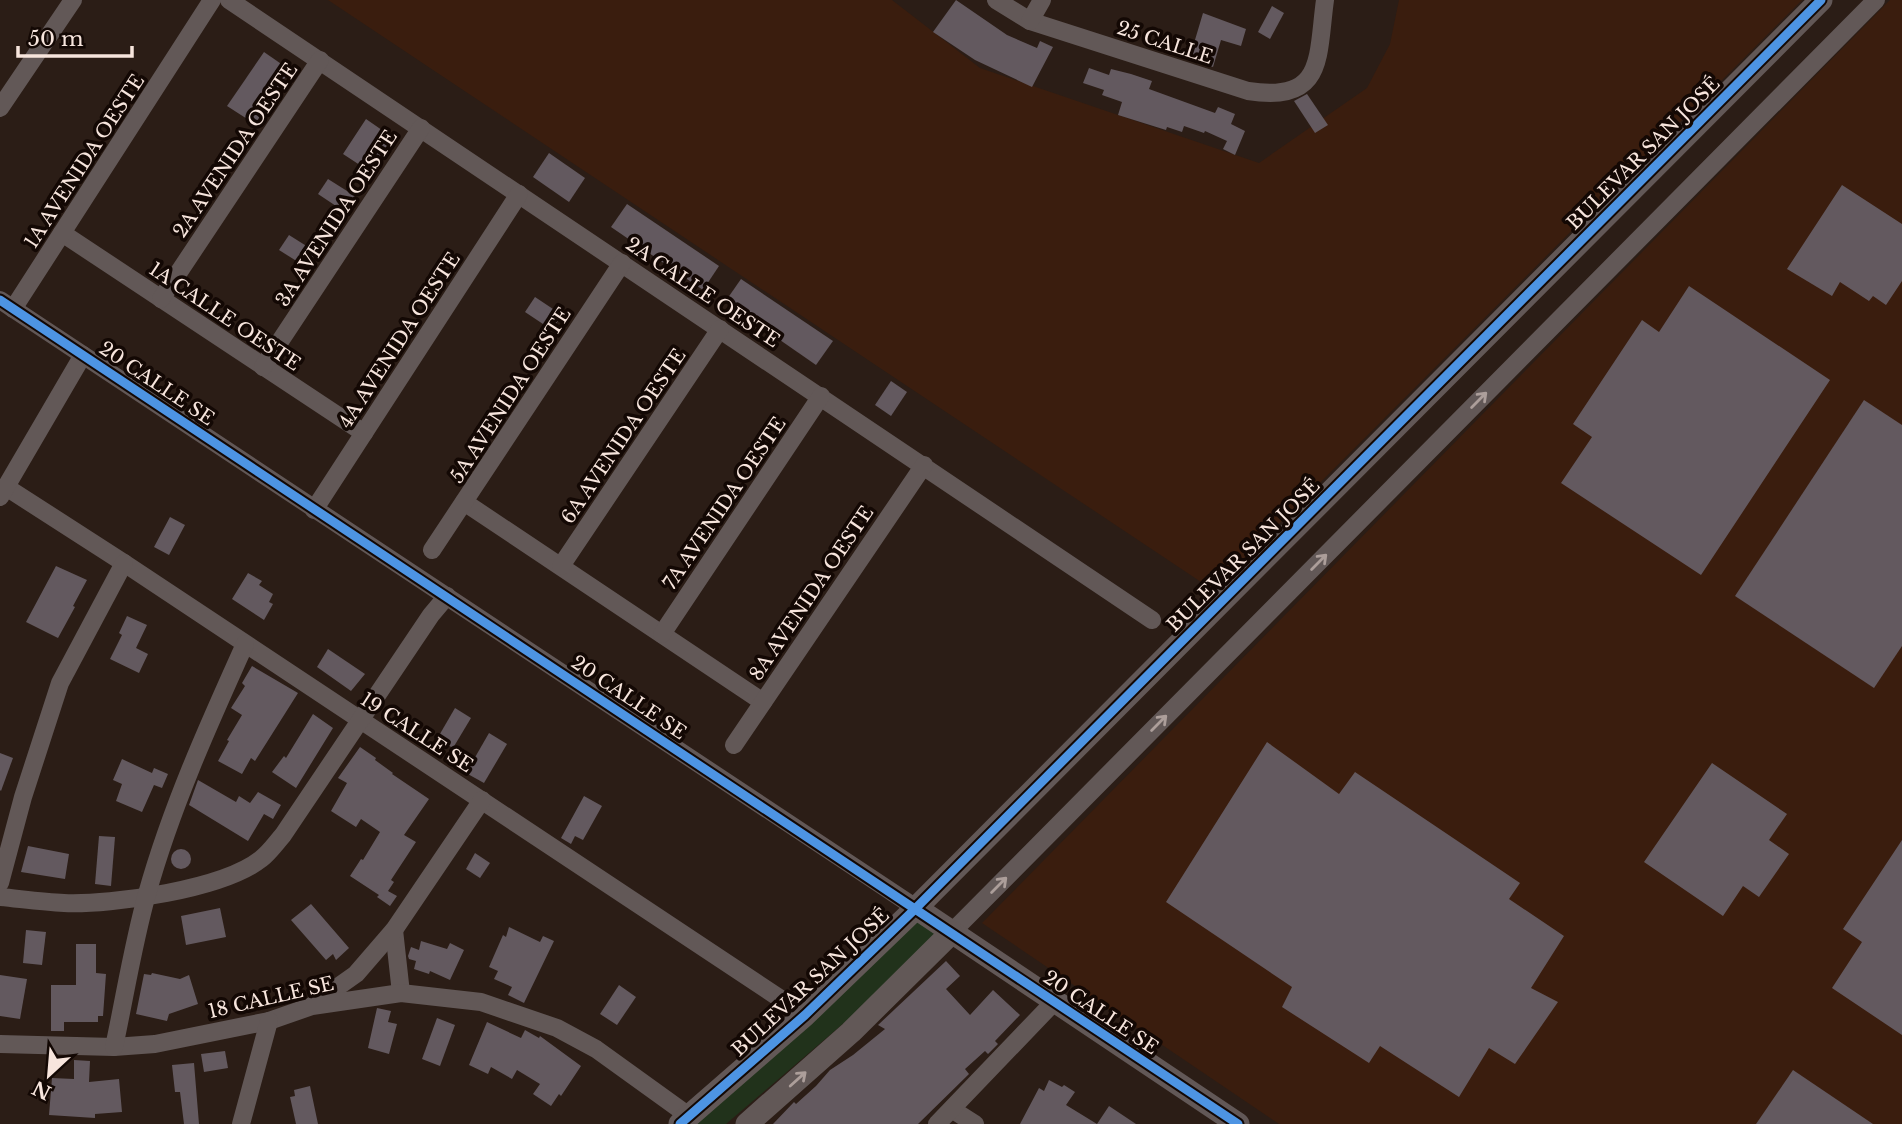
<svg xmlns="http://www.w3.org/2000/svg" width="1902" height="1124" font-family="'Libre Baskerville',serif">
<rect width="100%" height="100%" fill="#2b1d16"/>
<g fill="#3a1d0e">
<polygon points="328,0 892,0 980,68 1259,163 1367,88 1390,44 1399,0 1802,0 1213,590"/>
<polygon points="1890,0 1902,0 1902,1124 1279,1124 982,923"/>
</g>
<polygon fill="#21321b" points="916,910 949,933 726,1124 671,1124"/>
<g fill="#63595f">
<polygon points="956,0 1007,35 1037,48 1040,41 1053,47 1032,87 975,60 933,32"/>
<polygon points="1272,6 1284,13 1270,39 1258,32"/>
<polygon points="1203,13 1246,29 1241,46 1221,40 1213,67 1189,60"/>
<polygon points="264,52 290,70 255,124 227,106"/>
<polygon points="1089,68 1109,75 1111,69 1131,74 1152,81 1149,89 1215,113 1218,107 1235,114 1231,124 1245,131 1235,155 1223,149 1227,141 1205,131 1204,133 1184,126 1182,132 1167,127 1166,130 1118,115 1122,102 1102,95 1104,90 1083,83"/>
<polygon points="1307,94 1328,125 1315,133 1294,101"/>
<polygon points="366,119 392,137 388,144 390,145 372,173 343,154"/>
<polygon points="549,153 585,178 569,202 533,177"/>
<polygon points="328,179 355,196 345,212 318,194"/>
<polygon points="1842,185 1902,224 1902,281 1886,305 1873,296 1869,301 1840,282 1832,296 1787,269"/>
<polygon points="627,204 719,266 703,290 611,227"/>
<polygon points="289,235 316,252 306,267 279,250"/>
<polygon points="741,279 833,341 816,365 725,302"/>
<polygon points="1689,286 1830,380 1701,575 1561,483 1592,437 1573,424 1642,320 1659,332"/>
<polygon points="535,297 562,315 552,330 525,312"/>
<polygon points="891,381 907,392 891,416 875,405"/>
<polygon points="1864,400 1902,425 1902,646 1874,688 1735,596"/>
<polygon points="170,517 185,525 169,555 154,547"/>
<polygon points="56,566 87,580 73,606 75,607 58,638 26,622"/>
<polygon points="248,573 262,581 259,585 273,594 269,602 273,604 264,620 232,599"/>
<polygon points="127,616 147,625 136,648 148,654 139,673 110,659 122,635 119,633"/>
<polygon points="328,649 365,674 351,691 317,667"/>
<polygon points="252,666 298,693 255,761 251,758 242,774 218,761 229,741 227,740 242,715 231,708 245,686 242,683"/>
<polygon points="455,708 471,718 453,748 437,739"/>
<polygon points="313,714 333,728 296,788 272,772 284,756 286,758"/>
<polygon points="489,733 507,744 484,783 466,773"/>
<polygon points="1267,742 1339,794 1355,772 1520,883 1509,899 1564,936 1531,988 1558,1002 1515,1064 1489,1048 1459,1097 1380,1046 1369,1063 1282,1007 1292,987 1166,902"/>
<polygon points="360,747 376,758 375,760 393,773 392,774 429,799 404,835 416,842 391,880 394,882 388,891 397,896 390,906 377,897 379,895 350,876 361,859 363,860 380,832 361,819 356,827 331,811 347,783 338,778"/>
<polygon points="0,753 13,758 1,791 0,790"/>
<polygon points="122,759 152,773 154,768 168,774 162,788 154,785 142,812 116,801 122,784 113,780"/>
<polygon points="1712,763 1787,814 1769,840 1789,854 1759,897 1743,886 1723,916 1644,862"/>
<polygon points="198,780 236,802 239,796 250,803 258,792 281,805 273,819 264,814 248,841 189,805"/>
<polygon points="584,796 602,806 583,840 575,836 571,844 561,838"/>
<polygon points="99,836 115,837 111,886 95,884"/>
<polygon points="1902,840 1902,1035 1832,988 1862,942 1843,929"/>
<polygon points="28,846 69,854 65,879 21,872"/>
<circle cx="181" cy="859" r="10"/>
<polygon points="475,853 490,863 480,878 466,869"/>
<polygon points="311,904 349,948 336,960 333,954 326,960 291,920"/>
<polygon points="220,908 226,937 186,945 181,916"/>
<polygon points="509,927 540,942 543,936 554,941 524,1003 508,995 512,987 494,979 498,971 489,967 503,935 506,937"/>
<polygon points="26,930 46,932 42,965 23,963"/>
<polygon points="421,941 447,949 450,943 464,950 450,980 430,971 429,974 414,969 416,961 409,959 408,956 411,947 419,950"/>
<polygon points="76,944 96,944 96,973 106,974 103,1016 98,1016 98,1022 64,1022 64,1031 51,1031 51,985 76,985"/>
<polygon points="946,961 960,976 946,989 970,1015 993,990 1020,1015 995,1041 998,1044 988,1054 985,1051 965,1069 969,1074 918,1124 773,1124 794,1102 796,1104 816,1086 830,1070 853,1055 885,1029 878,1025"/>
<polygon points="152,973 180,979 189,975 198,1004 169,1014 167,1021 136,1014 144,974 151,975"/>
<polygon points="0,975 27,979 20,1019 0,1016"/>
<polygon points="619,985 636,997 617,1025 600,1014"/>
<polygon points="377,1008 391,1011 388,1022 397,1024 389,1054 368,1048"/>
<polygon points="437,1018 455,1025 440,1066 422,1059"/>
<polygon points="487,1022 521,1038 525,1030 539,1038 540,1036 581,1066 561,1096 559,1094 551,1106 533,1094 540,1084 517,1070 512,1079 491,1067 488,1074 469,1065"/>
<polygon points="225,1051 228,1068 204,1072 201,1054"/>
<polygon points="74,1060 90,1061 89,1082 119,1079 122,1112 95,1114 95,1118 49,1115 52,1078 74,1079"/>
<polygon points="194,1063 199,1124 184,1124 180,1092 175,1092 172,1065"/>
<polygon points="1793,1070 1873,1124 1756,1124"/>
<polygon points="1049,1080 1062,1087 1064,1085 1075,1092 1066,1105 1097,1124 1109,1106 1136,1124 1020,1124 1039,1088 1044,1091"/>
<polygon points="310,1086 318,1124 296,1124 290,1097 295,1096 294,1090"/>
</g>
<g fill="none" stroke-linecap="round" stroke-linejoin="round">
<g stroke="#625857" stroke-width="18">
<polyline points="229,0 1152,620"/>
<path d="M996,0L1030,21L1248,91C1325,103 1317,58 1325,0"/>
<polyline points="1030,21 1042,0"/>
<polyline points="0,108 73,0"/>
<polyline points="62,233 364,433"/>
<polyline points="161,299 320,60"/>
<polyline points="0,300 916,908"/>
<polyline points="13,309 212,0"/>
<polyline points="263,367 421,128"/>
<polyline points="6,487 124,563 805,1015"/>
<polyline points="0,497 83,355"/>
<polyline points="464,502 763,702"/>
<polyline points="314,510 519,194"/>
<polyline points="432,550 622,263"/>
<polyline points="561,566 720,329"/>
<polyline points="662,634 821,396"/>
<polyline points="734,745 924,465"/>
<polyline points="0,883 23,797 60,683 124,563"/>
<path d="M0,897C21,899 43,902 64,903C113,905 223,889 261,859C269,853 276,843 283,835L431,615L447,596"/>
<polyline points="394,930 401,993"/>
<polyline points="951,933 1876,0"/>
<polyline points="315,1003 356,974 394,930 482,800"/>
<polyline points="0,1044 114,1047 155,1044 269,1021 312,1006 401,993 481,1002 557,1028 596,1049 689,1116"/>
<path d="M114,1047C125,996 133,944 147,894C171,808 208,726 245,644"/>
<polyline points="953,1110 975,1124"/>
<polyline points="241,1124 269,1021"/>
<polyline points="937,1124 1054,1002"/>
</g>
<g stroke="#625857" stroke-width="23">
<polyline points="916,908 1238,1124"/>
<polyline points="680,1124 805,1015 916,908 1821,0"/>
<polyline points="747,1124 851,1032 951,933"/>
</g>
<g stroke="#130804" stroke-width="13">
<g id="cycleway">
<polyline points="0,300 1238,1124"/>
<polyline points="680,1124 805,1015 916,908 1821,0"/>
</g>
</g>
<use href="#cycleway" stroke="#4d94e3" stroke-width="9"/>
</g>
<defs><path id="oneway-shaft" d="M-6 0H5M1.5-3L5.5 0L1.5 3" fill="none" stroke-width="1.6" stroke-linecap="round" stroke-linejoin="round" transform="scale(1.75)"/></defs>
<g stroke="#ac9e9a">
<use href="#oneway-shaft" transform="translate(1479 400) rotate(-45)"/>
<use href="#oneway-shaft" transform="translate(1319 562) rotate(-45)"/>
<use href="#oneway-shaft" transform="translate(1159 723) rotate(-45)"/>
<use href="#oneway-shaft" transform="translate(999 885) rotate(-45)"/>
<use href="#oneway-shaft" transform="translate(798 1079) rotate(-42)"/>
</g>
<g text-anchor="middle" stroke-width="7" stroke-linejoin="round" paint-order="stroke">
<g font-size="19" fill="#f7e5dd" stroke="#130804">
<text transform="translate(1165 42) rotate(18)" y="7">25 CALLE</text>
<text transform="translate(235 150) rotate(-56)" y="7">2A AVENIDA OESTE</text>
<text transform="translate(1643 153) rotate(-45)" y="7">BULEVAR SAN JOSÉ</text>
<text transform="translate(84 161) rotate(-57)" y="7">1A AVENIDA OESTE</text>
<text transform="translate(336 218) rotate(-57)" y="7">3A AVENIDA OESTE</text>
<text transform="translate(703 292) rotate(34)" y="7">2A CALLE OESTE</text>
<text transform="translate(225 316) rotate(34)" y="7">1A CALLE OESTE</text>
<text transform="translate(399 340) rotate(-57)" y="7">4A AVENIDA OESTE</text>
<text transform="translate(157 383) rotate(34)" y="7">20 CALLE SE</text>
<text transform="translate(510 395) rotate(-57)" y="7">5A AVENIDA OESTE</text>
<text transform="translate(623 436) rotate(-56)" y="7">6A AVENIDA OESTE</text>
<text transform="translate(724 503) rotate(-56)" y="7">7A AVENIDA OESTE</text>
<text transform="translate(1243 555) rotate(-45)" y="7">BULEVAR SAN JOSÉ</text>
<text transform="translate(811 593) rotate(-56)" y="7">8A AVENIDA OESTE</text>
<text transform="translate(629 697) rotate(34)" y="7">20 CALLE SE</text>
<text transform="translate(417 732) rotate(33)" y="7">19 CALLE SE</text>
<text transform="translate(810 982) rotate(-43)" y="7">BULEVAR SAN JOSÉ</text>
<text transform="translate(271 997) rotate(-13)" y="7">18 CALLE SE</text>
<text transform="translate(1101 1012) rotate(34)" y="7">20 CALLE SE</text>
</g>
</g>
<g transform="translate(49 1075) rotate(206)" stroke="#130804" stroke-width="5" paint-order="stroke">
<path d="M0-5L12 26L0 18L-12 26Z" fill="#f7e5dd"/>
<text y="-10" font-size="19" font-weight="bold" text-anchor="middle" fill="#f7e5dd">N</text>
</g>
<path d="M18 46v10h114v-10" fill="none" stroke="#f7e5dd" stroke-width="3.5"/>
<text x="28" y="46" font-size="21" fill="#f7e5dd" stroke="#130804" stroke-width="5" paint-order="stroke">50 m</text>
</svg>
